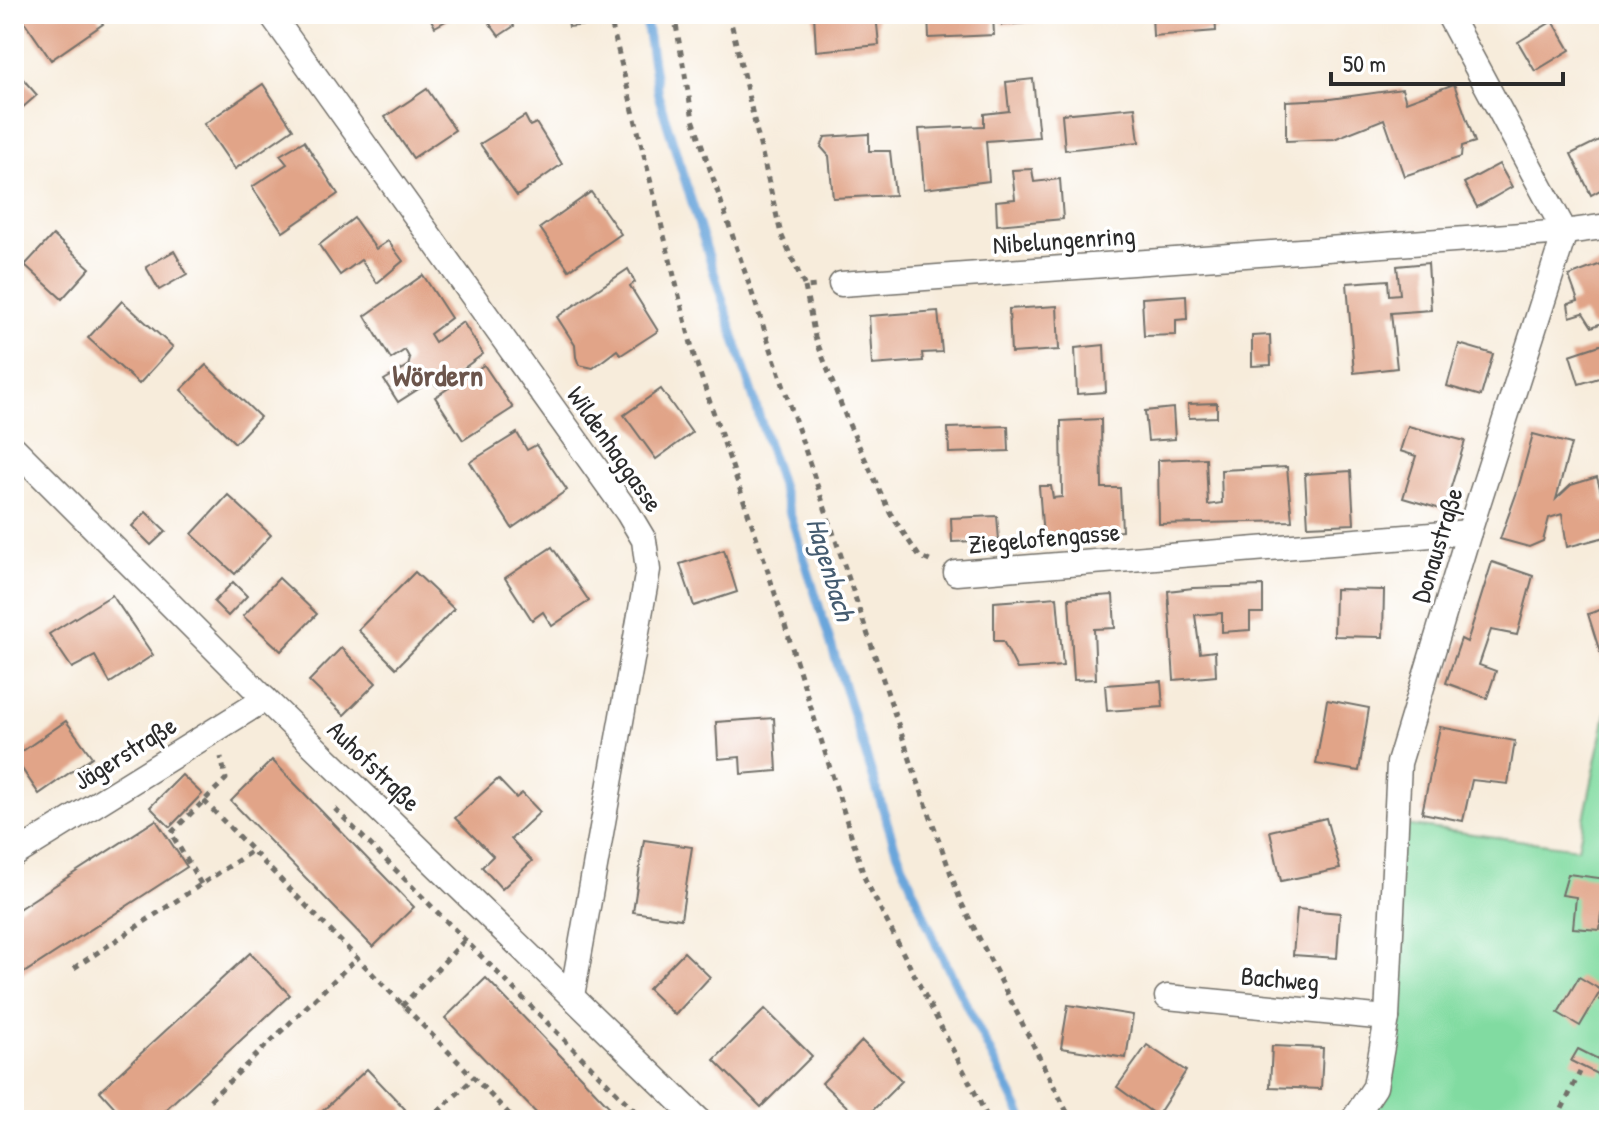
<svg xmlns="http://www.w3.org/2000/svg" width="1623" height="1134" font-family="'Patrick Hand',sans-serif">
<rect width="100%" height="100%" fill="#fff"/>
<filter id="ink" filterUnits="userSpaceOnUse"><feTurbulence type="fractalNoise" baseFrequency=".0125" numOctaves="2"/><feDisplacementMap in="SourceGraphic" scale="16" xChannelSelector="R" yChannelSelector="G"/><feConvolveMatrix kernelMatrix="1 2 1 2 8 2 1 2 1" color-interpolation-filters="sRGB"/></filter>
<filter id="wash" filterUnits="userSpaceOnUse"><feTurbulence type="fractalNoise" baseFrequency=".006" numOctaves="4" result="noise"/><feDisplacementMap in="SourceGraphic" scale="32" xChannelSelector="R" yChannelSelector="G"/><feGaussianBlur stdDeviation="1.8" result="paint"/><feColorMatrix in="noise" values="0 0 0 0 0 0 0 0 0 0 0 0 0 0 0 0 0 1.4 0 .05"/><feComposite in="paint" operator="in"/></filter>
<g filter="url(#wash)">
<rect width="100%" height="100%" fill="#f7ecdb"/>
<polygon fill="#81dba1" stroke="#568366" stroke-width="2" points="1609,700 1609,1120 1353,1120 1375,1087 1397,824 1578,848"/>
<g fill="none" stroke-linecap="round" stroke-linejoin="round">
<polyline stroke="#6ba6db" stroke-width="9" points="645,14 658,95 894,844 937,946 1024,1120"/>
</g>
<g id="blocks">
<g fill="#e1a488">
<polygon points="19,14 95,14 103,24 51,60"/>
<polygon points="428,14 458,14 435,27"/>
<polygon points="498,14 506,14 514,26 499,36 488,21"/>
<polygon points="567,14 593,14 594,24 569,27"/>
<polygon points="814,14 876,14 879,45 816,51"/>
<polygon points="928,14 993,14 994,35 929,38"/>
<polygon points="1001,14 1051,14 1051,21 1002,25"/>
<polygon points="1152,14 1215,14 1216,31 1153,36"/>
<polygon points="1553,21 1570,50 1535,71 1518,42"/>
<polygon points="14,69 37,95 14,115"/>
<polygon points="1033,79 1039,137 986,141 989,181 924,189 919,129 984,126 984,114 1009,111 1006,82"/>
<polygon points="263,84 293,129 235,169 204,124"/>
<polygon points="1454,84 1475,142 1462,146 1461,157 1404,176 1384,119 1334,139 1286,141 1286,101 1330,99 1402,89 1406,102"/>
<polygon points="427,89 455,130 413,158 385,117"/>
<polygon points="1135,107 1139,142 1065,150 1062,114"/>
<polygon points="525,116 530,126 536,123 562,164 517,196 480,144"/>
<polygon points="869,134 869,151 890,151 895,195 833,198 829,156 821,147 825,137"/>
<polygon points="1609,135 1609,185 1591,195 1571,154"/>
<polygon points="304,141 338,194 283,232 252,187 287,164 280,155"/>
<polygon points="1499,164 1512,187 1477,207 1464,183"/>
<polygon points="1032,169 1034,182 1060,179 1063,219 997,225 996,201 1015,199 1012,170"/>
<polygon points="591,192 621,234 569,270 540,228"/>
<polygon points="354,218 376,249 388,241 403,261 377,283 361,260 340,275 319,245"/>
<polygon points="53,235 90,268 62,299 25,265"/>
<polygon points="174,251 187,274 159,290 146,267"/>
<polygon points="1609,261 1609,320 1592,327 1583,313 1570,317 1568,304 1578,301 1569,276"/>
<polygon points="1428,263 1431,310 1391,313 1397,368 1354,373 1347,283 1388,280 1389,295 1400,294 1397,266"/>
<polygon points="628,269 635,282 630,286 658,331 621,355 617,350 593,368 579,365 576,357 575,345 557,317"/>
<polygon points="423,275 451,318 430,334 435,342 463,322 483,354 438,387 431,381 398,402 384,380 408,366 410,359 405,350 391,359 365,316"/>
<polygon points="1186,295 1187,319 1176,320 1176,335 1144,336 1142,298"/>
<polygon points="122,301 173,347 139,384 88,338"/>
<polygon points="1057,306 1059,350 1011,353 1009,309"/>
<polygon points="938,311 942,352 922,353 923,361 872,365 869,316"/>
<polygon points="1270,335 1271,365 1252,366 1252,336"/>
<polygon points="1609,342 1609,375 1579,384 1570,355"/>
<polygon points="1459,344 1493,354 1481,396 1447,386"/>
<polygon points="1104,345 1106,392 1077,394 1075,348"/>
<polygon points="206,365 260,417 235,443 181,390"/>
<polygon points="484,365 513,408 463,440 435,397"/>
<polygon points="661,389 692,433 656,459 624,415"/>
<polygon points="1217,403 1217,417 1189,418 1188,404"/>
<polygon points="1173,408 1175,439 1148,441 1145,411"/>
<polygon points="1101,419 1102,488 1120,488 1122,531 1043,537 1039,486 1051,486 1053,498 1062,497 1061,421"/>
<polygon points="1008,426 1009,451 949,453 948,428"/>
<polygon points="1408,426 1465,441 1444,510 1403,498 1416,456 1400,451"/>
<polygon points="517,433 527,450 536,445 567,490 512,528 470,462"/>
<polygon points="1533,434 1571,444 1556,499 1571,485 1597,477 1604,503 1609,502 1609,536 1567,547 1562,514 1549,518 1543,541 1529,547 1500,539 1518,489"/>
<polygon points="1206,458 1208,505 1222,503 1221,470 1287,467 1292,521 1159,524 1158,460"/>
<polygon points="1351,471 1354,524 1308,526 1305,474"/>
<polygon points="228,495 271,535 235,574 192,534"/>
<polygon points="146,512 166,531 151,545 132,526"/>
<polygon points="997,516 999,540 952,542 951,518"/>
<polygon points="552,547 589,601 552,626 543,612 532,620 505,578"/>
<polygon points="724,550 737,592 694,606 680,564"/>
<polygon points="1492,562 1533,576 1517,635 1491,630 1479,665 1496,671 1487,698 1446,683 1461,639 1467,642"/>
<polygon points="415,572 454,609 396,668 358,630"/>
<polygon points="279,578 317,614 281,651 243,616"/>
<polygon points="233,582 247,596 228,616 214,602"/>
<polygon points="1263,586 1263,613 1250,613 1250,630 1222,632 1222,613 1195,615 1200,653 1215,651 1216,676 1174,680 1168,591 1193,588"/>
<polygon points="1335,589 1384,590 1383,637 1334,636"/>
<polygon points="112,595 153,655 110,683 95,656 72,668 49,634"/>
<polygon points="1113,595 1115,628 1094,629 1096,679 1074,680 1069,598"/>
<polygon points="1057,597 1063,666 1017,669 1003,641 994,641 994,602"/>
<polygon points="1609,607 1609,664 1604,665 1588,614"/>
<polygon points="341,648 376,683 344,715 309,681"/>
<polygon points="1161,681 1163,707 1107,711 1105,685"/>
<polygon points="1327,700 1369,708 1359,771 1316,764"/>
<polygon points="774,718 777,771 741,774 740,757 718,759 716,722"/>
<polygon points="66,721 92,757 39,794 14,757"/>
<polygon points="1440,727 1515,741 1508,784 1472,780 1463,821 1422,813"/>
<polygon points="272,760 414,907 373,947 231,801"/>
<polygon points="182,775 202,794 170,827 150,807"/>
<polygon points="498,779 516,798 522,793 540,812 511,839 532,861 502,889 482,867 493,856 455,818"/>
<polygon points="1326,818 1340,869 1281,881 1270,831"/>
<polygon points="156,820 187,867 19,976 14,968 14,912"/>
<polygon points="644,840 692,847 681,919 633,912"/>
<polygon points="1568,874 1607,879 1600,930 1573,928 1576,897 1562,895"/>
<polygon points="1297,909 1340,913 1337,958 1293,955"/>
<polygon points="684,952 710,977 675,1015 648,989"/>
<polygon points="250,953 290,995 154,1120 126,1120 100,1091"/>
<polygon points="1579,977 1601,990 1580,1026 1558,1013"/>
<polygon points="486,978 559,1054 622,1120 543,1120 445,1018"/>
<polygon points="1068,1005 1133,1015 1126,1058 1061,1048"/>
<polygon points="765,1009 812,1056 761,1107 714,1060"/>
<polygon points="862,1041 902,1081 863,1120 861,1120 822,1083"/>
<polygon points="1147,1045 1186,1071 1157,1116 1117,1087"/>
<polygon points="1272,1046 1323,1048 1321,1089 1270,1087"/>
<polygon points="1578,1049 1606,1063 1599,1075 1571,1061"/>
<polygon points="367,1069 405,1109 394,1120 313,1120"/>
</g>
</g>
</g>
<g filter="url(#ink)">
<use href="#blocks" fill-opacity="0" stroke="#726f69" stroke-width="2"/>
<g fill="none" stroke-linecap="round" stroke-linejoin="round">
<g stroke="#726f69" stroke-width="27">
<g id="street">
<polyline points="271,14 628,513 644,540 648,570 572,996"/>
<polyline points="841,284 1565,232 1609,226"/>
<polyline points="14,448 265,699 699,1120"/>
<polyline points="956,573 1469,532"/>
<polyline points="14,855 265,699"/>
<polyline points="1167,997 1387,1018"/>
<polyline points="1353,1120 1375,1087 1387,1018 1399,763 1469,532 1565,232 1448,14"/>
</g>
</g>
<g stroke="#726f69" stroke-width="5" stroke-dasharray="6 6" stroke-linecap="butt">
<polyline points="609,14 694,356 764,559 865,879 989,1120"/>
<polyline points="674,14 693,119 913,768 961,902 1071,1120"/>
<polyline points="729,14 781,234 805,287 816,286"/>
<polyline points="805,287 815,337 847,420 890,513 919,556 934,563"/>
<polyline points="204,801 515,1120"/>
<polyline points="335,809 642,1118"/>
<polyline points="201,884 171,833 226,779 221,757"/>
<polyline points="74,968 252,851"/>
<polyline points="1600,998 1609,1004"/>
<polyline points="402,1006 465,940"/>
<polyline points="210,1100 356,959"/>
<polyline points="429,1120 474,1078"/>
<polyline points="1558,1120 1560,1113 1580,1072"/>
</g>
<use href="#street" stroke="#fff" stroke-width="24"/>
</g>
</g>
<g text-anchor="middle" stroke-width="7" stroke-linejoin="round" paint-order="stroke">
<g font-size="26" fill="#2b2b2b" stroke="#fff">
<text transform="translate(1064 240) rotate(-4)" y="9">Nibelungenring</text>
<text transform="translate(615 449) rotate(55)" y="9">Wildenhaggasse</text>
<text transform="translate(1044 538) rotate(-5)" y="9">Ziegelofengasse</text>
<text transform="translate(1437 545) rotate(-73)" y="9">Donaustraße</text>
<text transform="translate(125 753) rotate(-32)" y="9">Jägerstraße</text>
<text transform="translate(374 766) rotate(44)" y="9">Auhofstraße</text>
<text transform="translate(1280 979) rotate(5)" y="9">Bachweg</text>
</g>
<g font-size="28" font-style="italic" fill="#455c71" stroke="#fff">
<text transform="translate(831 569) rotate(73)" y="10">Hagenbach</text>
</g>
<g font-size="30" font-weight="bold" fill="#6b554c" stroke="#fff">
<text x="438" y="386">Wördern</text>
</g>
</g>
<rect width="1623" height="1134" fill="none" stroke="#fff" stroke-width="48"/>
<path d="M1331 72v12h232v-12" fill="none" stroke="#2b2b2b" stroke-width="4"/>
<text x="1343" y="72" font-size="24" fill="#2b2b2b" stroke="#ffffff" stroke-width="6" paint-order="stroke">50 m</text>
</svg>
